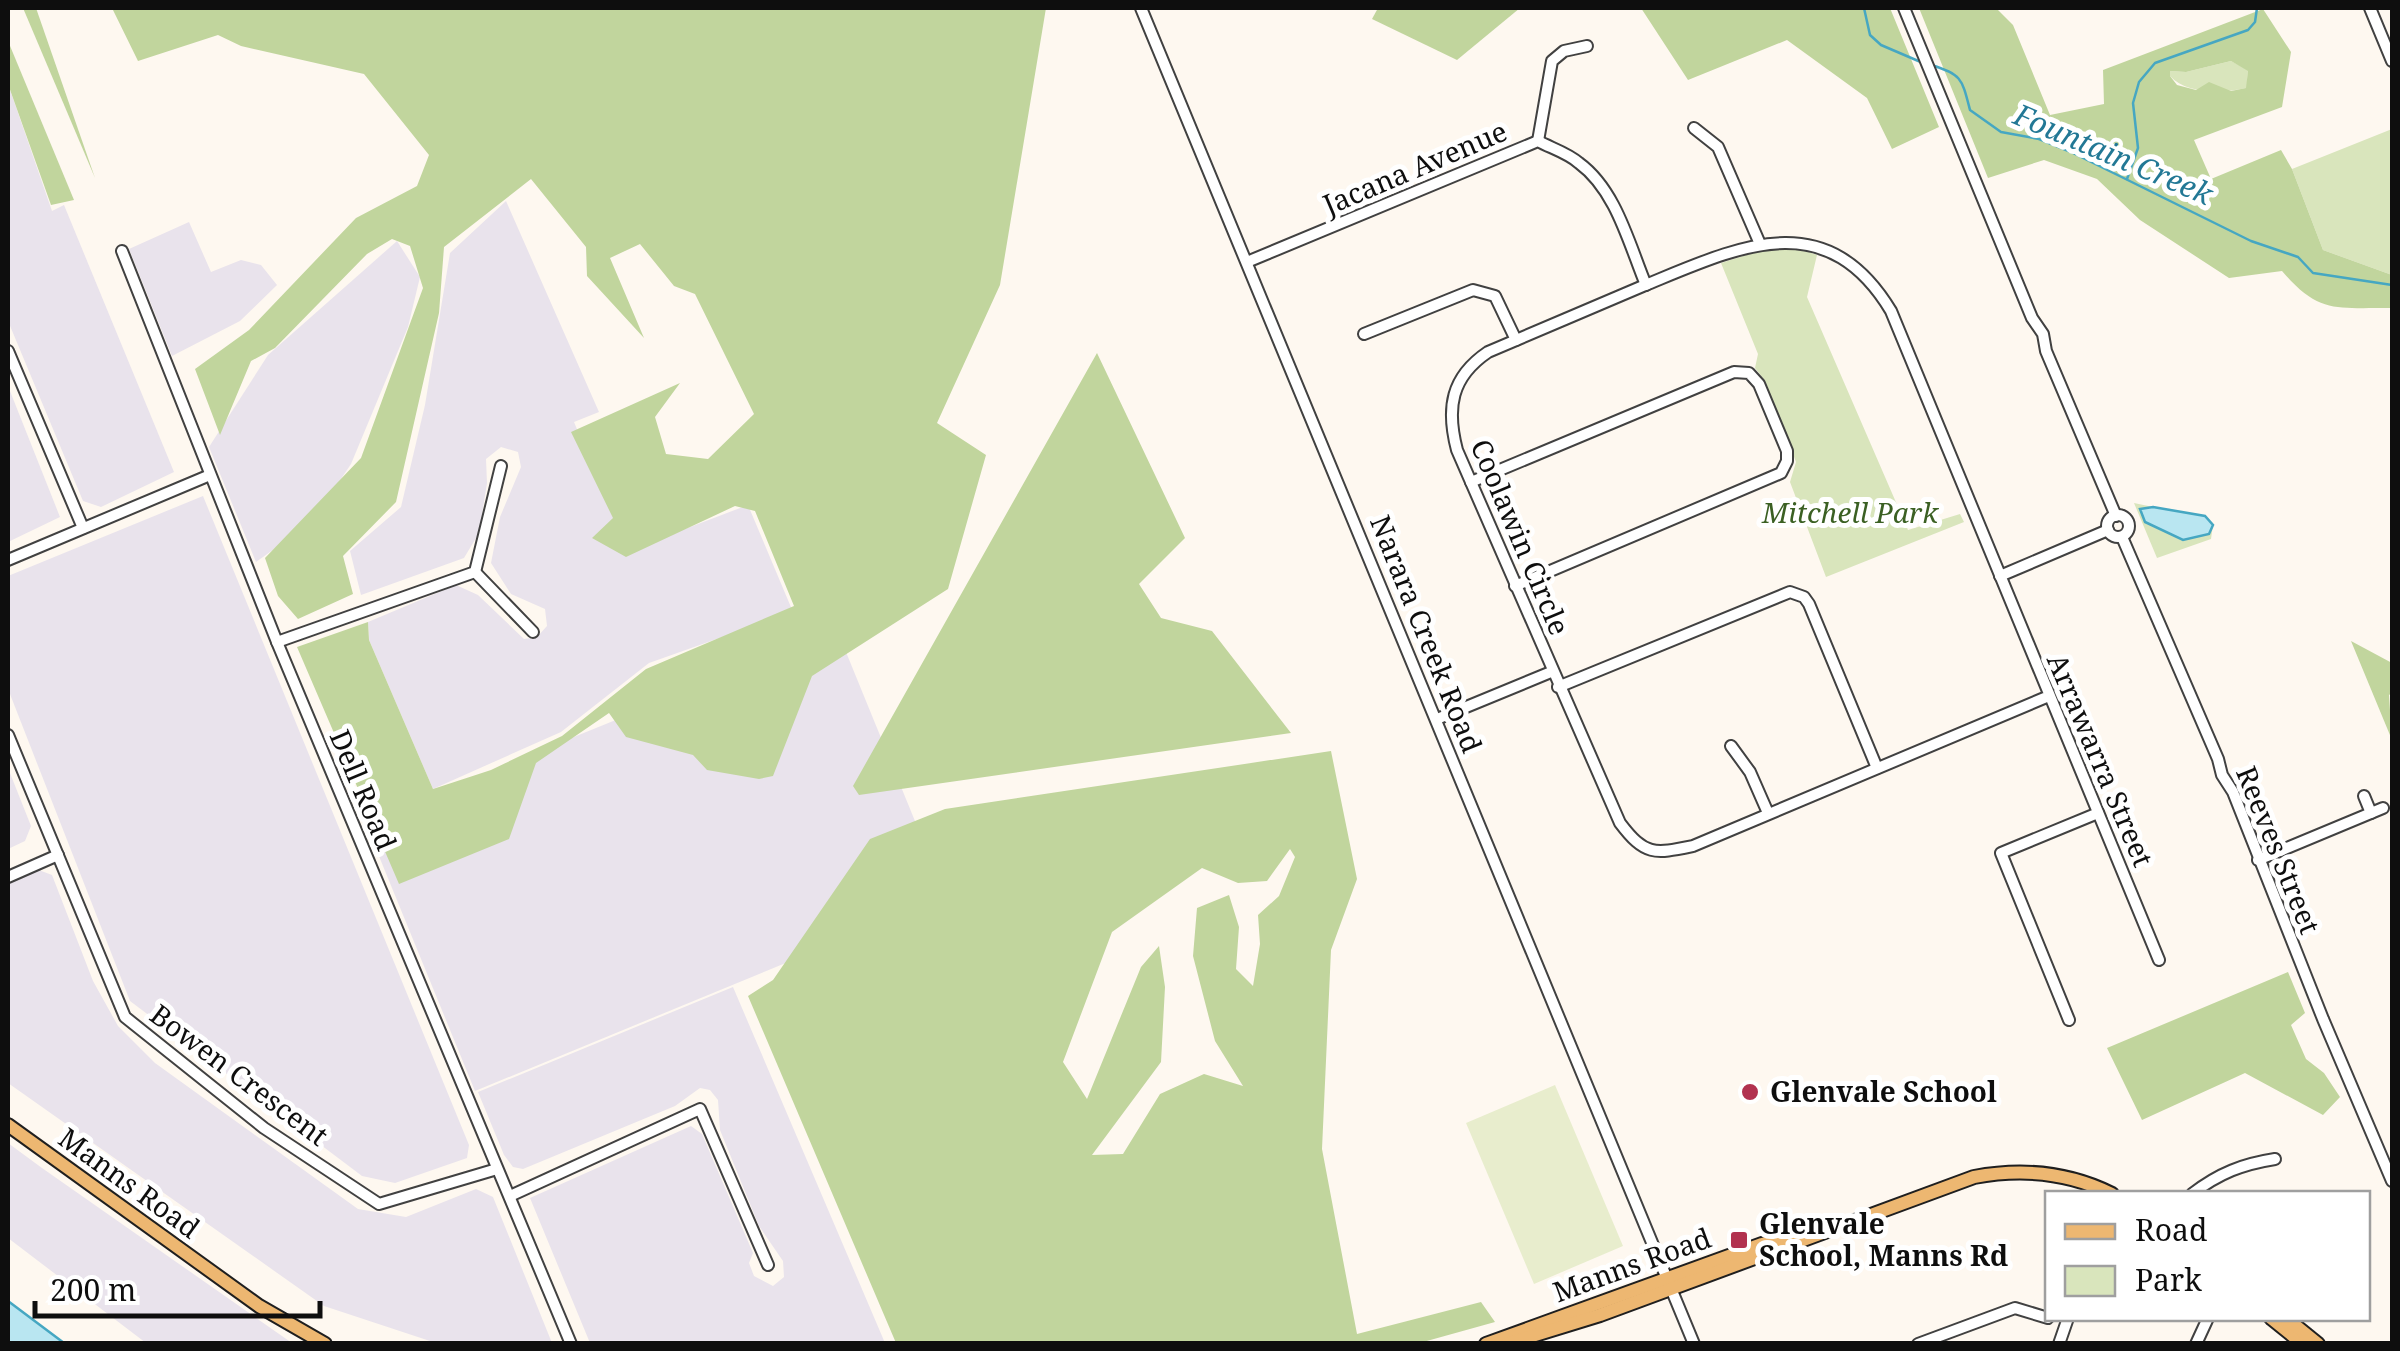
<svg xmlns="http://www.w3.org/2000/svg" width="2400" height="1351" font-family="'Noto Serif',serif">
<rect width="100%" height="100%" fill="#fef8f0"/>
<g fill="#e9e3ec">
<polygon points="8,84 52,211 64,205 174,472 101,507 83,501 8,321"/>
<polygon points="506,201 599,412 574,422 627,551 748,505 793,612 649,663 561,732 433,789 369,640 368,622 456,585 478,595 524,639 537,637 547,626 545,609 511,594 491,563 500,517 521,467 518,452 501,447 486,459 487,483 479,533 464,558 361,595 350,551 401,507 425,405 450,253"/>
<polygon points="189,222 211,272 241,260 261,265 277,285 240,321 172,356 129,249"/>
<polygon points="397,241 420,277 408,327 351,464 312,522 256,562 209,447 268,355"/>
<polygon points="8,386 60,517 8,542"/>
<polygon points="203,496 469,1145 467,1158 395,1183 362,1176 130,1001 8,689 8,576"/>
<polygon points="837,630 946,897 475,1091 365,822"/>
<polygon points="8,768 31,826 25,841 8,849"/>
<polygon points="36,869 52,875 93,981 118,1026 155,1063 358,1209 406,1217 476,1189 493,1197 552,1343 436,1343 324,1306 8,1083 8,881"/>
<polygon points="733,987 885,1343 590,1343 530,1198 691,1126 702,1134 753,1253 749,1263 754,1276 773,1286 784,1277 783,1261 759,1226 720,1130 718,1100 710,1090 700,1088 675,1106 523,1169 513,1167 504,1155 478,1092"/>
<polygon points="8,1143 42,1168 292,1343 146,1343 8,1238"/>
</g>
<g fill="#d9e5bc">
<path d="M2231,61L2248,70L2247,88C2223,93 2187,95 2170,76V71L2186,72Z"/>
<polygon points="2392,129 2392,275 2323,250 2292,169"/>
<polygon points="1795,247 1817,255 1807,297 1908,530 1960,514 1964,522 1826,577 1790,482 1796,462 1765,381 1755,368 1758,354 1721,263 1756,252"/>
<polygon points="2134,503 2153,507 2141,509 2209,534 2213,525 2211,539 2157,558"/>
</g>
<g fill="#c1d59d" fill-rule="evenodd">
<polygon points="23,8 36,8 95,178"/>
<polygon points="112,8 1046,8 1000,285 937,423 986,455 948,589 812,676 773,776 759,779 707,770 693,755 626,737 609,713 536,763 509,839 399,884 297,647 368,622 369,640 433,789 491,770 562,736 646,669 794,606 755,511 735,506 626,557 592,538 613,518 571,432 680,383 655,417 666,454 708,459 754,414 695,294 674,286 640,244 610,258 644,338 587,276 586,247 531,179 444,247 439,313 396,502 343,556 353,594 298,619 278,596 265,558 361,458 423,288 410,246 392,239 367,254 275,348 251,361 220,435 195,369 249,330 356,218 417,186 429,155 364,74 241,46 218,35 138,61"/>
<polygon points="1378,8 1520,8 1457,60 1372,19"/>
<polygon points="1641,8 1890,8 1939,127 1892,149 1867,98 1787,40 1688,80"/>
<path d="M1919,8H1996L2013,25L2050,115L2104,104L2103,70L2263,9L2291,52L2282,107L2194,140L2211,179L2281,150L2292,169L2323,250L2392,275V308C2338,307 2320,316 2282,271L2229,278L2140,220L2097,179L2044,160L1988,178ZM2231,61L2248,71L2246,88L2231,91L2209,82L2196,90L2177,85L2170,76V71L2186,72Z"/>
<polygon points="8,41 74,200 51,205 8,84"/>
<polygon points="1097,353 1185,538 1139,584 1161,618 1212,631 1291,733 859,795 853,786"/>
<polygon points="2351,641 2392,663 2392,693 2389,695 2392,740"/>
<path d="M1331,751L1357,879L1331,950L1322,1149L1357,1334L1481,1302L1495,1322L1416,1344L896,1343L748,996L773,980L870,839L945,809ZM1290,849L1295,857L1279,896L1258,915L1260,944L1253,986L1236,969L1239,927L1229,895L1197,908L1193,956L1215,1041L1243,1086L1204,1074L1160,1094L1123,1154L1092,1155L1161,1062L1165,987L1159,946L1141,967L1087,1099L1063,1062L1112,932L1202,868L1238,883L1267,881Z"/>
<polygon points="2288,972 2305,1013 2291,1025 2306,1059 2324,1073 2340,1097 2323,1115 2245,1073 2142,1120 2107,1048"/>
</g>
<polygon fill="#e8edcd" points="1555,1085 1623,1246 1534,1284 1466,1123"/>
<g fill="#b9e6f1" stroke="#46a7c2" stroke-width="2.5">
<polygon points="2153,507 2205,516 2213,525 2209,534 2183,540 2145,522 2140,509"/>
<polygon points="8,1301 64,1343 8,1343"/>
</g>
<g fill="none" stroke-linecap="round" stroke-linejoin="round">
<g stroke="#46a7c2" stroke-width="2.5">
<polyline points="1864,8 1870,35 1881,45 1923,63"/>
<path d="M1931,65C1962,74 1962,79 1970,110L2001,132L2039,139L2071,152L2251,241L2298,257L2313,273L2392,285"/>
<polyline points="2127,179 2138,148 2133,103 2139,82 2155,63 2248,30 2255,22 2257,8"/>
</g>
<g stroke="#414141" stroke-width="14">
<g id="minor">
<polyline points="1141,8 1694,1344"/>
<polyline points="1904,8 2032,318 2043,334 2046,351 2116,516"/>
<polyline points="2370,8 2392,61"/>
<polyline points="1694,128 1718,147 1760,244"/>
<polyline points="1538,141 1552,61 1564,51 1587,46"/>
<polyline points="122,251 277,642 571,1344"/>
<path d="M1247,262L1538,141C1551,148 1568,153 1579,163C1616,190 1629,244 1646,285"/>
<polyline points="1364,334 1473,290 1495,296 1516,340"/>
<polyline points="8,351 83,528"/>
<polyline points="1471,482 1734,372 1749,373 1759,384 1787,451 1787,461 1781,473 1515,586"/>
<circle cx="2118" cy="526" r="11"/>
<polyline points="2122,537 2218,759 2222,775 2233,792 2323,1019 2392,1181"/>
<polyline points="8,560 210,475"/>
<polyline points="475,572 533,632"/>
<polyline points="2000,576 2108,530"/>
<polyline points="277,642 475,572 501,466"/>
<polyline points="1558,687 1790,592 1804,597 1809,604 1877,768"/>
<path d="M2049,696L1693,846C1654,854 1645,856 1620,823L1457,450C1446,408 1451,377 1488,352C1540,330 1591,308 1643,286C1736,248 1825,202 1891,311L2159,960"/>
<polyline points="1437,719 1551,672"/>
<polyline points="8,735 125,1017 264,1128 379,1204 497,1169"/>
<polyline points="1731,746 1750,772 1768,813"/>
<polyline points="2364,796 2371,813"/>
<polyline points="2258,860 2383,808"/>
<polyline points="8,877 58,855"/>
<polyline points="2069,1020 2001,853 2098,813"/>
<path d="M2192,1194C2219,1173 2243,1164 2275,1159"/>
<polyline points="510,1196 700,1109 768,1265"/>
<polyline points="1918,1344 2015,1308 2048,1318"/>
<polyline points="2059,1344 2068,1318"/>
<polyline points="2196,1344 2208,1318"/>
</g>
</g>
<g stroke="#1f1f1f" stroke-width="16">
<g id="major">
<polyline points="8,1125 259,1306 325,1344"/>
<polyline points="2271,1318 2303,1344"/>
<polyline points="2286,1318 2318,1344"/>
<polyline points="1486,1344 1762,1244 1804,1233"/>
<path d="M1506,1344L1600,1315L1974,1177C2022,1168 2068,1172 2112,1194"/>
</g>
</g>
<use href="#minor" stroke="#fff" stroke-width="10"/>
<use href="#major" stroke="#edb771" stroke-width="12"/>
</g>
<g fill="#b23250" stroke="#fff" stroke-width="4">
<circle cx="1750" cy="1092" r="10"/>
<rect x="1729" y="1230" width="20" height="20" rx="5"/>
</g>
<g text-anchor="middle" stroke-width="10" stroke-linejoin="round" paint-order="stroke">
<g font-size="28" fill="#0e0e0e" stroke="#fff">
<text transform="translate(1415 168) rotate(-23)" y="10">Jacana Avenue</text>
<text transform="translate(1520 537) rotate(67)" y="10">Coolawin Circle</text>
<text transform="translate(1426 634) rotate(68)" y="10">Narara Creek Road</text>
<text transform="translate(2100 760) rotate(67)" y="10">Arrawarra Street</text>
<text transform="translate(363 790) rotate(67)" y="10">Dell Road</text>
<text transform="translate(2278 850) rotate(68)" y="10">Reeves Street</text>
<text transform="translate(239 1075) rotate(37)" y="10">Bowen Crescent</text>
<text transform="translate(129 1183) rotate(36)" y="10">Manns Road</text>
<text transform="translate(1632 1265) rotate(-20)" y="10">Manns Road</text>
</g>
<g font-size="28" font-style="italic" fill="#3b6023" stroke="#fff">
<text x="1850" y="523">Mitchell Park</text>
</g>
<g font-size="28" font-weight="bold" fill="#0e0e0e" stroke="#fff" text-anchor="start">
<text x="1770" y="1102">Glenvale School</text>
<text x="1759" y="1234">Glenvale<tspan x="1759" dy="32">School, Manns Rd</tspan></text>
</g>
<g font-size="30" font-style="italic" fill="#227895" stroke="#fff">
<text transform="translate(2113 155) rotate(23)" y="10">Fountain Creek</text>
</g>
</g>
<rect width="2400" height="1351" fill="none" stroke="#0e0e0e" stroke-width="20"/>
<rect x="2045" y="1191" width="325" height="130" fill="#ffffff" stroke="#9f9f9f" stroke-width="2.5"/>
<rect x="2065" y="1224" width="50" height="15" fill="#edb771" stroke="#9f9f9f" stroke-width="2.5"/>
<text x="2135" y="1241" font-size="30" fill="#0e0e0e">Road</text>
<rect x="2065" y="1266" width="50" height="30" fill="#d9e5bc" stroke="#9f9f9f" stroke-width="2.5"/>
<text x="2135" y="1291" font-size="30" fill="#0e0e0e">Park</text>
<path d="M35 1301v15h285v-15" fill="none" stroke="#0e0e0e" stroke-width="5"/>
<text x="50" y="1301" font-size="30" fill="#0e0e0e" stroke="#ffffff" stroke-width="8" paint-order="stroke">200 m</text>
</svg>
